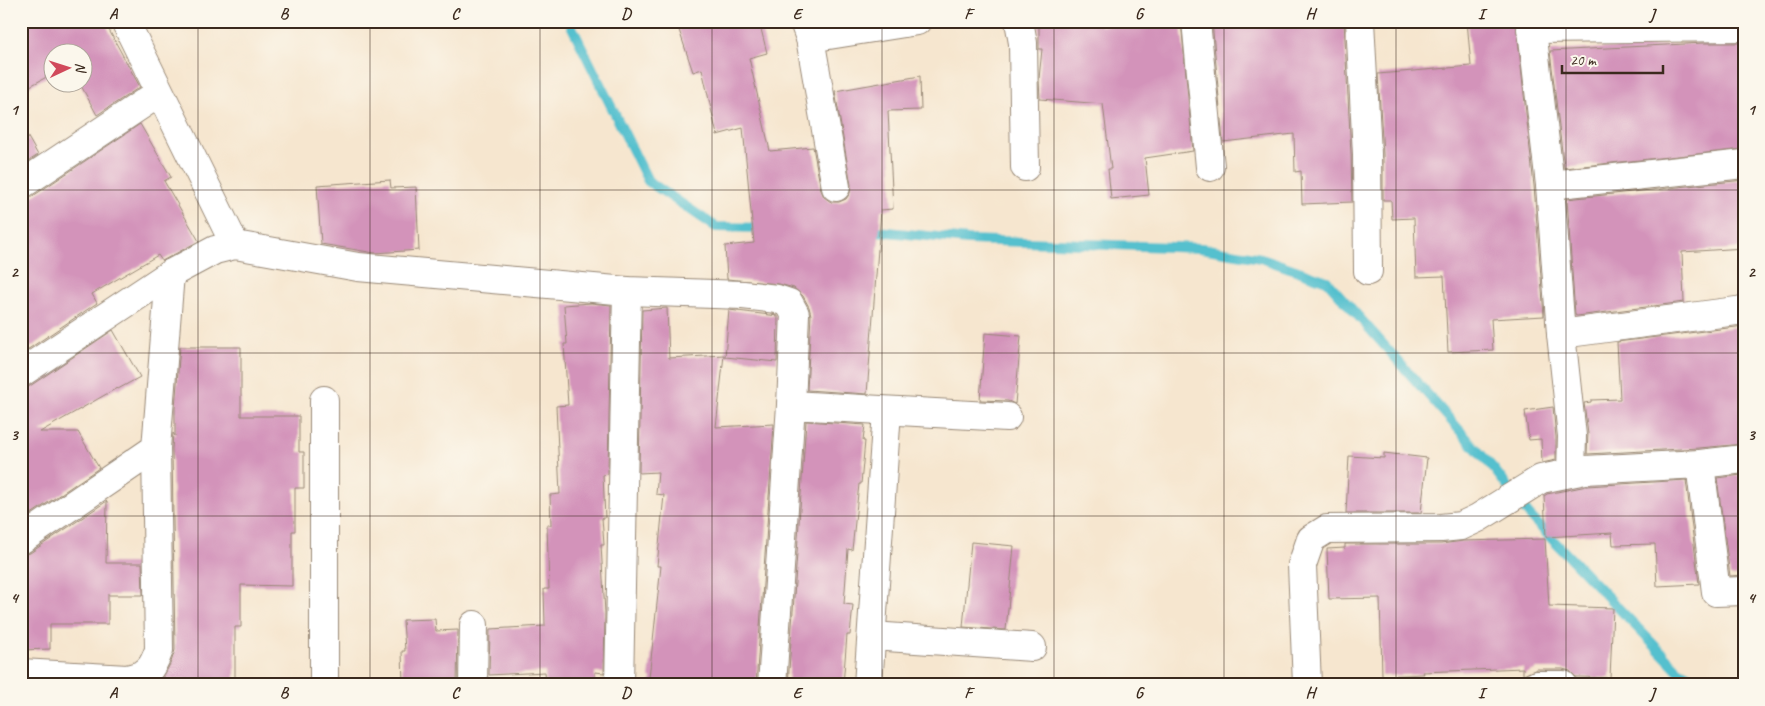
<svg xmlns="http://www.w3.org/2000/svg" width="1765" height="706" font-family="Caveat,sans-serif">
<rect width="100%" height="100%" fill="#fbf7ec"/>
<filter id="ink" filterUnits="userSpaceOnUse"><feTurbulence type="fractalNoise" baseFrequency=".02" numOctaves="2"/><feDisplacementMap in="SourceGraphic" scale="10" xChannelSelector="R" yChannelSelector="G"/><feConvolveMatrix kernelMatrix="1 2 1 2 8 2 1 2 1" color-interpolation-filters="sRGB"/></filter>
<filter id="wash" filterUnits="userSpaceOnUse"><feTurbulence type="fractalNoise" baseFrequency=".0096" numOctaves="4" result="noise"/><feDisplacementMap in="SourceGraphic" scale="20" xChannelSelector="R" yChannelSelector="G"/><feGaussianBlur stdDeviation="1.12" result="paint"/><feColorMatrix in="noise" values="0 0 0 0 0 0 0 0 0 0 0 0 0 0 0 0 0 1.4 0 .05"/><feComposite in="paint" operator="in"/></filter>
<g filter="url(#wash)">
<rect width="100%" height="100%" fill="#f6e6cf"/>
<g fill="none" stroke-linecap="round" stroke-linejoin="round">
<g stroke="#54c0ce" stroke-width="10">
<polyline points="569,21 648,181 716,227 765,228"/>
<polyline points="867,230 968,240 1201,248 1261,258 1327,281 1494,469 1529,515 1678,670 1706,685"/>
</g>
</g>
<g id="blocks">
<g fill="#d393ba">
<polygon points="21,21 104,21 140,87 97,115 79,82 82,82 82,52 52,52 52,74 21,91"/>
<polygon points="676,21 759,21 767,53 749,58 770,151 813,147 821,190 824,197 831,202 839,202 846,199 850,193 851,185 835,91 920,76 921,110 888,111 893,209 881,210 867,394 807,390 811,315 809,307 803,296 794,288 779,284 727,279 725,246 754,243 743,128 717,135 702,69 693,72"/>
<polygon points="1039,21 1100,21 1101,26 1136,21 1181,21 1193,151 1145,158 1149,195 1111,199 1108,169 1111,169 1103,104 1040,99 1039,79 1042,49 1039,49"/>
<polygon points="1212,21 1344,21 1351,154 1352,202 1302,204 1301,171 1295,172 1294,134 1223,142"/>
<polygon points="1467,21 1516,21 1534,186 1544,316 1491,319 1493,350 1448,352 1444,276 1416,277 1414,218 1392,219 1391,200 1383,200 1383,154 1378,74 1471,66"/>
<polygon points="1704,43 1744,43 1744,149 1564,168 1550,51"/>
<polygon points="140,124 171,177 164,181 199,241 162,261 158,255 92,294 97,303 21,354 21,201 30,198"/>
<polygon points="21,125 38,155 21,166"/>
<polygon points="390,180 391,188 416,187 419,250 375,253 321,244 317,185"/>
<polygon points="1744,180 1744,248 1682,252 1684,302 1577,316 1575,315 1567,199"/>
<polygon points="591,303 611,305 608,474 603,475 605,518 602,518 604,545 601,545 605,613 604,673 595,672 595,685 546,685 545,672 489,675 490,629 545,626 544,589 549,589 547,525 551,525 550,495 560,494 556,406 568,405 564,344 567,344 564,305"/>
<polygon points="667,308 669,358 724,355 716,427 774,424 756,685 650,685 651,678 649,678 661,566 657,566 664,495 656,494 658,472 639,473 642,310"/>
<polygon points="729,310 778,316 777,362 725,357"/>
<polygon points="1744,326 1744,444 1699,448 1587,454 1588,434 1584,403 1591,402 1591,400 1620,399 1617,342"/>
<polygon points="113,330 140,377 118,389 117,388 40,432 78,432 99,468 21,521 21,389 30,386"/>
<polygon points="985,333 1021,336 1015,404 1008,401 980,400"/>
<polygon points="180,347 241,347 241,416 299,416 299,452 304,452 304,488 295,488 295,531 292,531 292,586 241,585 241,627 235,627 235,681 164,680 164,676 171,662 175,650 172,449 173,433 175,436 175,408"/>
<polygon points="1553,407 1556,437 1556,460 1542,463 1541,439 1529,440 1525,411"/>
<polygon points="806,421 865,425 863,441 865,441 861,484 859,484 852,550 848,549 844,604 853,605 850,635 847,635 843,685 788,685"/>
<polygon points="1384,453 1427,458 1421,513 1346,513 1349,456 1384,458"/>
<polygon points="1742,475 1744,505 1744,575 1730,576 1717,478"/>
<polygon points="1686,480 1699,584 1657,586 1655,544 1613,545 1612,533 1546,537 1544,496 1547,494 1587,486"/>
<polygon points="107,501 106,563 142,563 143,595 108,595 108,624 50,624 50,649 21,650 21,555 30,553"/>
<polygon points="1545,539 1549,606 1613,608 1610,678 1576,677 1570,671 1563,669 1537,669 1523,675 1523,668 1423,672 1424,674 1382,676 1380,598 1329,599 1327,549 1345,548 1345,544 1441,544 1463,541"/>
<polygon points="971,542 1014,546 1006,630 963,627"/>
<polygon points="435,619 436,631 458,630 457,683 403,685 402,651 405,651 403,620"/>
</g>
</g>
</g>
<g filter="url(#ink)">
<use href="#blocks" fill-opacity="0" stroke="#988876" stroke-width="1"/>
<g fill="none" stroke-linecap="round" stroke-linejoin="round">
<g stroke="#988876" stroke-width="30">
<g id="minor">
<polyline points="125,21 235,245"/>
<polyline points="1019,21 1023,43 1025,167"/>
<polyline points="1196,21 1210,167"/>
<polyline points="1360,21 1367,154 1368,271"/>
<polyline points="1531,21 1550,185 1561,334 1572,436 1571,472"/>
<polyline points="804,22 810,38 917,21"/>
<polyline points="1531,29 1744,27"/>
<polyline points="810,38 836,187"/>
<polyline points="21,185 159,93"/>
<polyline points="1550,185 1744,164"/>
<polyline points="1561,334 1744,310"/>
<polyline points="21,373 170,274"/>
<polyline points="1700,464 1716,592 1744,591"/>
<polyline points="21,540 156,448 170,274 215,250 235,245 358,267 627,291 743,295 777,299 789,303 795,314 791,405"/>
<polyline points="872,636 1032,647"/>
<path d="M21,673L127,679C148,675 152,669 159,650L156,448"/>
<polyline points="324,685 324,400"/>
<polyline points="473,685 474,625"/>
<polyline points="619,685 627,291"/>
<polyline points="772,685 791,405 1007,417"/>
<polyline points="868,685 887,411"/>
<polyline points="1307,685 1302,565 1311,539 1327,529 1441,528 1461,526 1478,518 1541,479 1585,470 1700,464 1744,459"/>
<polyline points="1537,685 1563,685"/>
</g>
</g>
<use href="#minor" stroke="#fff" stroke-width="28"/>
</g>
</g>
<path fill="none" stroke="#3b2a1e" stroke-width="1" stroke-opacity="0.55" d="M198,21V685M370,21V685M540,21V685M712,21V685M882,21V685M1054,21V685M1224,21V685M1396,21V685M1566,21V685M21,190H1744M21,353H1744M21,516H1744"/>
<rect width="1765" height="706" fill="none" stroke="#fbf7ec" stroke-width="55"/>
<g transform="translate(68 68) rotate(86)"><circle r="24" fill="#fbf7ec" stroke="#aea59a"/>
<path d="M0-4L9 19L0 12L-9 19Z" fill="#d1495b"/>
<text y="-8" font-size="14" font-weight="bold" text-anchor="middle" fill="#3b2a1e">N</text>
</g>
<path d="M1562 65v8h101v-8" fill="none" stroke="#3b2a1e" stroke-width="2.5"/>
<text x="1570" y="65" font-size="15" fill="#3b2a1e" stroke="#fbf7ec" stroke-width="4" paint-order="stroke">20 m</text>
<rect x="28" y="28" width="1710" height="650" fill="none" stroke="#3b2a1e" stroke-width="2"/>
<g font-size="16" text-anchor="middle" font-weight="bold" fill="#3b2a1e">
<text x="113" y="19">A</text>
<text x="284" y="19">B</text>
<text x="455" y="19">C</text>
<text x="626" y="19">D</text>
<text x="797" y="19">E</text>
<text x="968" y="19">F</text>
<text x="1139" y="19">G</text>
<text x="1310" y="19">H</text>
<text x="1481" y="19">I</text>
<text x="1652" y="19">J</text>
<text x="14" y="115">1</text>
<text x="1751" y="115">1</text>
<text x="14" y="277">2</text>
<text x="1751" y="277">2</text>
<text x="14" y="440">3</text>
<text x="1751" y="440">3</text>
<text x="14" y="603">4</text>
<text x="1751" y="603">4</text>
<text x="113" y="698">A</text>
<text x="284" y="698">B</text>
<text x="455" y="698">C</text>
<text x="626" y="698">D</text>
<text x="797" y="698">E</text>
<text x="968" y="698">F</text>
<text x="1139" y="698">G</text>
<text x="1310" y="698">H</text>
<text x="1481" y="698">I</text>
<text x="1652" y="698">J</text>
</g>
</svg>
